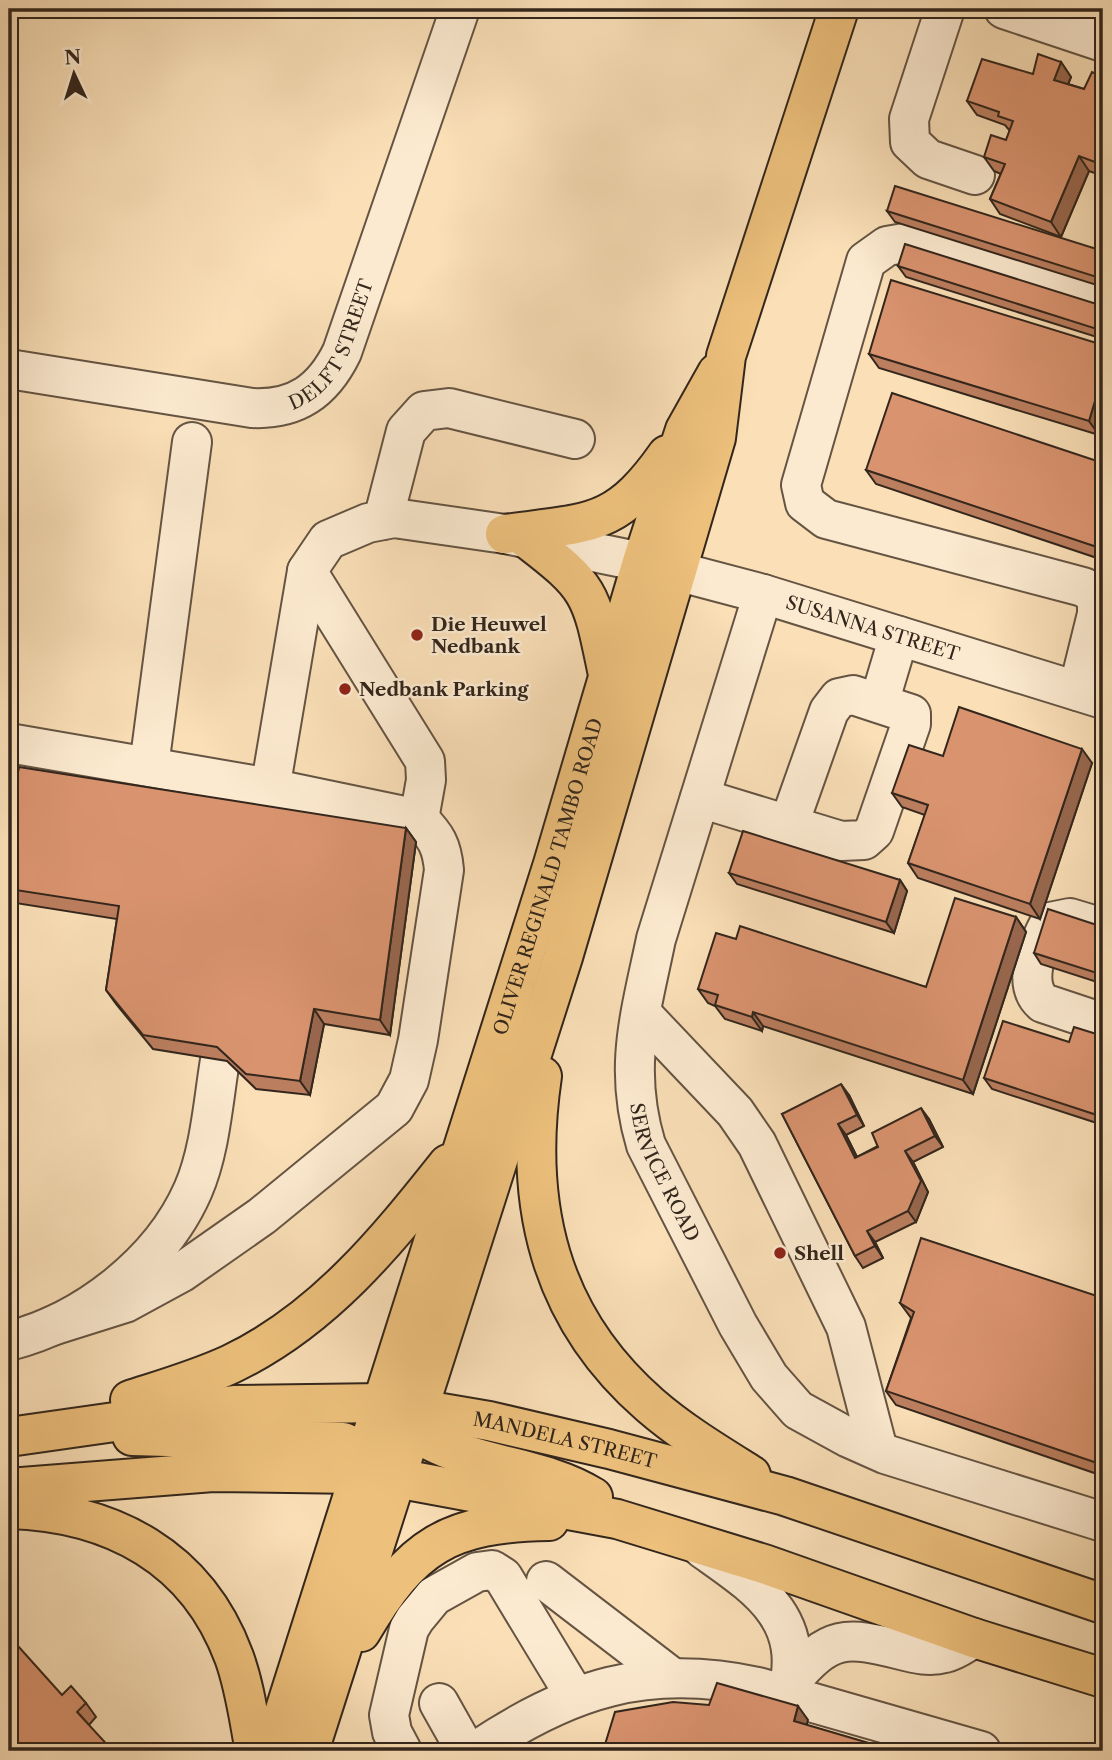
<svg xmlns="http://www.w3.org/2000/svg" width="1112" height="1760" font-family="'Libre Caslon Text',serif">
<rect width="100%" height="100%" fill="#fadfb7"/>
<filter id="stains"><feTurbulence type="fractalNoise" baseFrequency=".00286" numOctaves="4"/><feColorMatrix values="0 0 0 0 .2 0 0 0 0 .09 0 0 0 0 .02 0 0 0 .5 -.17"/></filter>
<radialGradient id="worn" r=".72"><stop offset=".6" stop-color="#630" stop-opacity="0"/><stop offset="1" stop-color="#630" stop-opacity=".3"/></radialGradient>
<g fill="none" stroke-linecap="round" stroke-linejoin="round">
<g stroke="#655443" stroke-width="42">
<g id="minor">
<polyline points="945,9 909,119 910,142 928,159 975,175"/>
<polyline points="1004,9 1103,42"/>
<polyline points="1103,299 916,241 887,246 866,261 801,485 805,503 826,519 1083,587 1103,598"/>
<path id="s1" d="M9,369L252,408C296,410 323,391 342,352L460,9"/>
<polyline points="383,520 406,431 424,411 449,408 575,439"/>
<polyline points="307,571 425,761 426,780 419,819"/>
<path id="s2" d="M763,594L656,939C640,1016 623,1068 646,1145L738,1325L769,1377L798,1410L849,1438L885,1454L1103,1522"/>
<polyline points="1078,691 1097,614 1097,597"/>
<polyline points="879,703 899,636"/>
<path d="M9,743L270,788L419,819C436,836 442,846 444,870L418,1040L409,1080L394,1108L262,1216L182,1272L125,1303L52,1326"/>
<polyline points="149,766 192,442"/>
<polyline points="700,798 841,841 864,840 874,831 911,724 911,714 853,695 839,698 829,711 789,824"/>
<path id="s3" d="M266,813L307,571L328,540L368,523L394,518L505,534L642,562L763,594L1103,699"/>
<path d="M1103,928L1070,918L1050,922C1038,944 1021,984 1043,1003L1103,1023"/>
<polyline points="641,1013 735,1112 757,1144 846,1327 878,1450"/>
<path d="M9,1341C84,1322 161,1263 193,1190C210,1151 213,1103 220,1060"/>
<path d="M702,1548C755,1586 808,1617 787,1694"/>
<polyline points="546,1581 670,1676"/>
<path d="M791,1681C830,1635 845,1636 901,1650C916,1654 930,1657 945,1653C955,1651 965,1643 974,1638"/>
<polyline points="439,1703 466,1751"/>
<polyline points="402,1751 392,1732 389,1715 409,1629 415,1619 434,1596 477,1572 492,1570 503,1577 575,1696"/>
<path d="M476,1751C568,1689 647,1663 758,1687L981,1751"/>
</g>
</g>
<g stroke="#33261c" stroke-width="42">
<g id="major">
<path d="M505,534C589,522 615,529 667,455"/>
<path d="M526,538C590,587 591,592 607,670"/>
<path d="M542,1076C523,1204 549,1317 650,1405C681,1432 716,1453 751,1475"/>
<path d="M130,1400C164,1389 199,1379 231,1364C323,1320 386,1242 448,1164"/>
<path d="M393,1413C447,1470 530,1458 593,1497"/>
<polyline points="132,1436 343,1442 366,1452 385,1469"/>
<path id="s4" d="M9,1437L234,1405L383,1403L489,1421L609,1449L785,1496L1103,1604"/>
<polyline points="9,1488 213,1472 358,1474 396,1478 617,1519 764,1564 974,1638 1103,1678"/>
<path d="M9,1509C112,1512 197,1557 234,1657C245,1687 249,1720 255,1751"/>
<path d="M361,1632C412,1545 448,1523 549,1521"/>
<path id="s5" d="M272,1751L553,864L642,562L685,430L717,373"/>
<polyline points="309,1751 563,957 716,438 726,356 839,9"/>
</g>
</g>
<use href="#minor" stroke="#fcead0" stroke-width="38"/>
<use href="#major" stroke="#edc07c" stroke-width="38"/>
</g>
<g fill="#bb7e5f" stroke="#33261c" stroke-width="2">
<polygon points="1061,62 1071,77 1068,84 1084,89 1103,77 1103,176 1089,171 1061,237 1000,214 990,199 1001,174 994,171 984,157 1006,140 1010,131 1005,125 977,115 967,101"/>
<polygon points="887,211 1103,251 1103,287 895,222"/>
<polygon points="898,266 1103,306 1103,339 906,277"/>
<polygon points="1103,345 1103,420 1099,435 879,368 869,354"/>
<polygon points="1103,463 1103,560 876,484 866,470"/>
<polygon points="943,756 1092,763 1040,919 918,878 908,863 925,815 902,807 892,793"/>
<polygon points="406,828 416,842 390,1035 324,1024 310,1095 256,1089 227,1061 153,1049 116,1004 106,990 117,919 9,902 9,889"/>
<polygon points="729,873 900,880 907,891 894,933 737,884"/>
<polygon points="1016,917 1026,932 973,1094 763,1026 762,1031 725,1019 715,1006 708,1003 698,989 736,939 926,987"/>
<polygon points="1103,927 1103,984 1041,964 1034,953"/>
<polygon points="1103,1036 1103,1125 992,1089 984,1078 1069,1042"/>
<polygon points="849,1095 864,1126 846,1135 857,1157 929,1119 943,1147 913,1162 928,1192 916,1222 875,1242 883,1258 863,1268 855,1256 782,1114"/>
<polygon points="1103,1298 1103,1476 896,1405 886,1391 911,1318 900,1303"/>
<polygon points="62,1695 86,1703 96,1717 89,1725"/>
</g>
<g fill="#98674e" stroke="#33261c" stroke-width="2">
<polygon points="1061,62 1071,77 1064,94 1054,80"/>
<polygon points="1079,156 1089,171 1061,237 1051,222"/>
<polygon points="1103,374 1103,420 1099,435 1089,421"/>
<polygon points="1082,749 1092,763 1040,919 1030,904"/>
<polygon points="406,828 416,842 390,1035 380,1020"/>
<polygon points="900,880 907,891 894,933 886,922"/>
<polygon points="1016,917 1026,932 973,1094 963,1080"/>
<polygon points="314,1009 324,1024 310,1095 300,1081"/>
<polygon points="753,1012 763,1026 762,1031 752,1017"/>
<polygon points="841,1084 849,1095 864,1126 857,1115"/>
<polygon points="921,1108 929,1119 943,1147 935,1136"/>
<polygon points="838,1124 846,1135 863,1169 855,1158"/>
<polygon points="905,1151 913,1162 928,1192 916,1222 908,1211"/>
<polygon points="867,1231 875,1242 883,1258 875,1246"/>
<polygon points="798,1706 808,1720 804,1735 794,1721"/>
</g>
<g fill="#d9936f" stroke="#33261c" stroke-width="2">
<polygon points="1038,54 1061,62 1054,80 1084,89 1092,72 1103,77 1103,165 1079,156 1051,222 990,199 1005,164 984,157 991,135 1006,140 1013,121 998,116 999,112 967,101 982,59 1033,74"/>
<polygon points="895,186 1103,251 1103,279 887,211"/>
<polygon points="905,244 1103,306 1103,331 898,266"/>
<polygon points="891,280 1103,345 1103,374 1089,421 869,354"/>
<polygon points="892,393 1103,463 1103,549 866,470"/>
<polygon points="959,707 1082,749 1030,904 908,863 928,805 892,793 909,745 943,756"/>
<polygon points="19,767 406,828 380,1020 314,1009 300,1081 246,1074 217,1047 143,1035 106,990 119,906 9,889 9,799 13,799"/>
<polygon points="743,831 900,880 886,922 729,873"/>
<polygon points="955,898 1016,917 963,1080 753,1012 752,1017 715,1005 718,995 698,989 716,933 736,939 740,926 926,987"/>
<polygon points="1048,909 1103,927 1103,975 1034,953"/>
<polygon points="1003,1021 1069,1042 1074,1027 1103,1036 1103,1117 984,1078"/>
<polygon points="841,1084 857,1115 838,1124 855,1158 878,1147 872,1133 921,1108 935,1136 905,1151 921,1181 908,1211 867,1231 875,1246 855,1256 782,1114"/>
<polygon points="921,1238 1103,1298 1103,1465 886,1391 914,1312 900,1303"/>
<polygon points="9,1636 62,1695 71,1686 86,1703 77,1712 113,1751 9,1751"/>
<polygon points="717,1683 798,1706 794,1721 896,1751 603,1751 615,1712 673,1702 709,1705"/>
</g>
<g fill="#8f2418" stroke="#fcead0" stroke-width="2.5">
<circle cx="417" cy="635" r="7"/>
<circle cx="345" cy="689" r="7"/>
<circle cx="780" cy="1253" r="7"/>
</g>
<g text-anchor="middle" stroke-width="5" stroke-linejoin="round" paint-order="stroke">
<g font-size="19" fill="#33261c" stroke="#fcead0">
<text dy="7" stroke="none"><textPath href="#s1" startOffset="360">DELFT STREET</textPath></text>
<text dy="7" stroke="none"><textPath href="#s3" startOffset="845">SUSANNA STREET</textPath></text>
<text dy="7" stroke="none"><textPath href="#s5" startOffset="917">OLIVER REGINALD TAMBO ROAD</textPath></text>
<text dy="7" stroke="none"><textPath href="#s2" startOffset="602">SERVICE ROAD</textPath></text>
<text dy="7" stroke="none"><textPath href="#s4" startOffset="562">MANDELA STREET</textPath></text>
</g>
<g font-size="19" font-weight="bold" fill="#33261c" stroke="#fcead0" text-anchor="start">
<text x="431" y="631">Die Heuwel<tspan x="431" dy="22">Nedbank</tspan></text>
<text x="359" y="696">Nedbank Parking</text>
<text x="794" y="1260">Shell</text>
</g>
</g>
<rect width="1112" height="1760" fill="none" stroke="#fadfb7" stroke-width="35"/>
<rect x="10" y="10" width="1091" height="1739" fill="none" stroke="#33261c" stroke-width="3.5"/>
<rect x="18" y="18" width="1077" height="1725" fill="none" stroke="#33261c" stroke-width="2"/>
<g transform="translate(74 74) rotate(356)" stroke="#fcead0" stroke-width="5" paint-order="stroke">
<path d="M0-5L12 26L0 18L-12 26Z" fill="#33261c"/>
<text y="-10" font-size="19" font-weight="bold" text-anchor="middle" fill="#33261c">N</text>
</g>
<rect width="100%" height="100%" filter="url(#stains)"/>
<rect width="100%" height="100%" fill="url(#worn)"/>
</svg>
